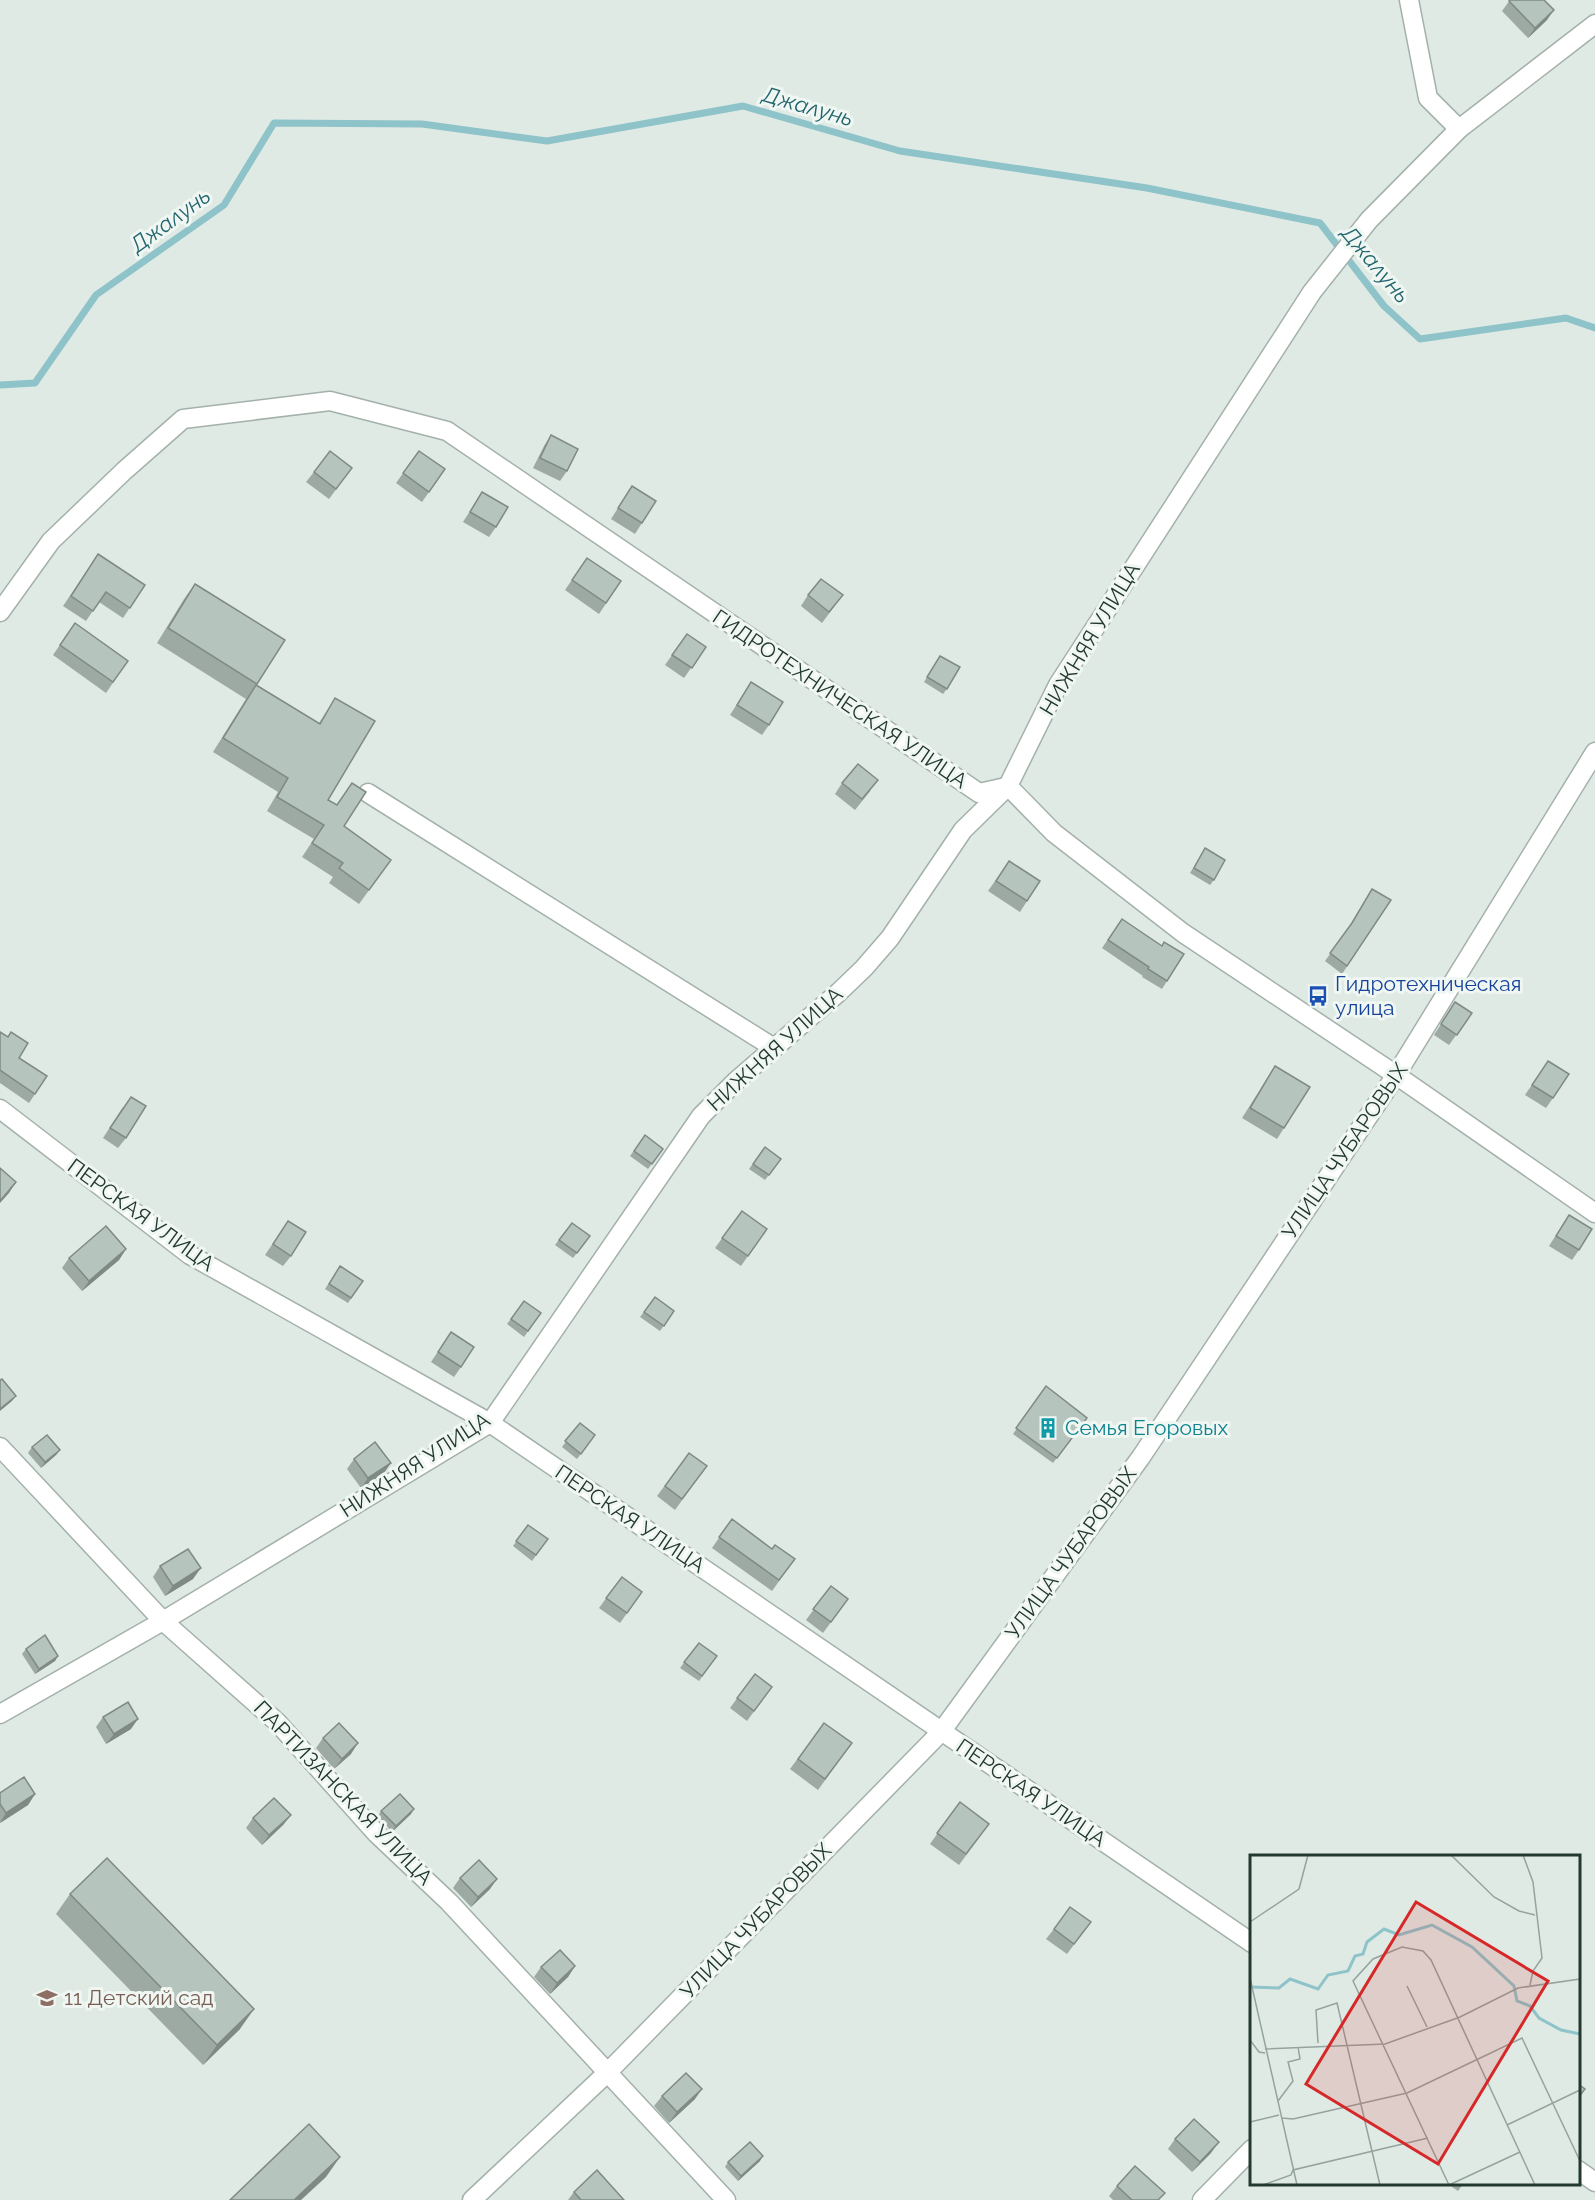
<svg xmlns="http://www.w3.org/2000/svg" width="1595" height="2200" font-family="Raleway,sans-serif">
<rect width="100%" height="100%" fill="#e0eae5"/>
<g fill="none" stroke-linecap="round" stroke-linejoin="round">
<polyline stroke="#8ec3c9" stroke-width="7" points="0,385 35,383 96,295 224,205 274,123 422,124 547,141 743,106 900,151 1147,188 1320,223 1384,306 1420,339 1566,318 1595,328"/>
<g stroke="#a4b1ab" stroke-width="21">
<g id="minor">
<polyline points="1409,0 1428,98 1459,129"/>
<polyline points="0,612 51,541 124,471 183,419 330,401 447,431 979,793 1006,787"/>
<polyline points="1008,786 1054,833 1183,933 1396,1075 1595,1213"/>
<polyline points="368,793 774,1048"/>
<polyline points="0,1109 190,1255 490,1423 1252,1943"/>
<polyline points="0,1447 163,1621 277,1722 376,1833 449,1902 726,2200"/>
<polyline points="0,1714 163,1621 490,1423 701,1116 736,1081 839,992 864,968 890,938 963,830 1008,786 1058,685 1312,292 1369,220 1459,129 1595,24"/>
<polyline points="1578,2170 1595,2182"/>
<polyline points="472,2200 607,2073 941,1732 1141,1457 1396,1075 1595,752"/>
<polyline points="1202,2200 1252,2149"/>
</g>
</g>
<use href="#minor" stroke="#fff" stroke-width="18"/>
</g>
<g fill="#9da9a3">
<polygon points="1510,0 1547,20 1528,38 1502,11"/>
<polygon points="551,435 567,471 560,481 533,468 544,446"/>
<polygon points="419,451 445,469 422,502 396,483"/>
<polygon points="352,468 329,499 306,482 314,472"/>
<polygon points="632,486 642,523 635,534 611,519"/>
<polygon points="482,492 496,527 489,537 463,522"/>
<polygon points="98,554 145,585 123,618 99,602 86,621 63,606"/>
<polygon points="587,558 621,581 599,614 565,590"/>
<polygon points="195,584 285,640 256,685 319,723 335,698 328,800 344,826 391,860 359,904 329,883 333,877 302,857 314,839 267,811 278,792 213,752 246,699 157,643 184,599"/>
<polygon points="808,595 843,595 822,623 801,606"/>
<polygon points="75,623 128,661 106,693 53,655"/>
<polygon points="687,634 706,647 684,678 665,665"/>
<polygon points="940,656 947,689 943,694 924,682"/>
<polygon points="751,682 769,725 762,735 730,715"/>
<polygon points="842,783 871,790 855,810 835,794"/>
<polygon points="1205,848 1214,880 1210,885 1190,873"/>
<polygon points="1009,861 1040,881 1020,912 988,891"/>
<polygon points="1372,889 1391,900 1342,974 1325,961 1347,930"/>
<polygon points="1122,919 1162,946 1167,981 1162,989 1142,977 1143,976 1102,948"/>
<polygon points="1455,1002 1472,1013 1449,1045 1434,1035"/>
<polygon points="0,1032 19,1058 47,1076 29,1103 0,1083"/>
<polygon points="1548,1061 1553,1098 1546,1108 1525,1095"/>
<polygon points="1275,1066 1284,1128 1277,1139 1242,1118"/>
<polygon points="123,1107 126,1138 118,1148 103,1138"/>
<polygon points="645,1135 663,1149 648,1169 630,1156"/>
<polygon points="765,1147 781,1159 765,1180 749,1169"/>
<polygon points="742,1211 767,1229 741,1266 715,1248"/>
<polygon points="1569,1215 1579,1250 1572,1260 1549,1246"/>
<polygon points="288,1221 291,1256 283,1266 265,1255"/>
<polygon points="572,1223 590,1236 573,1258 555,1245"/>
<polygon points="126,1249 119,1260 82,1291 62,1268 69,1258"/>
<polygon points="340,1266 363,1281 348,1303 325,1289"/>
<polygon points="655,1297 674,1311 660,1331 640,1317"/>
<polygon points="524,1301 541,1313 524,1337 507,1324"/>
<polygon points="451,1332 461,1367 454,1377 431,1362"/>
<polygon points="1046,1386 1087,1418 1053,1463 1013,1434"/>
<polygon points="580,1423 595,1435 577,1459 562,1447"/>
<polygon points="32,1447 60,1450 56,1455 41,1468 28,1453"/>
<polygon points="689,1453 707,1466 675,1510 657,1496"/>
<polygon points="354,1459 384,1473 361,1488 347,1469"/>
<polygon points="732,1519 772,1549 795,1559 772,1591 712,1548"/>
<polygon points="528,1525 548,1539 532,1561 513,1546"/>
<polygon points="160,1566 193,1579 165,1596 153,1577"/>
<polygon points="622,1577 642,1592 620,1623 599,1608"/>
<polygon points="831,1586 848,1599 823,1633 806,1620"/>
<polygon points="699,1643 717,1656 699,1681 680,1668"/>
<polygon points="26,1649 58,1656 55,1661 35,1674 22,1654"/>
<polygon points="755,1674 772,1687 747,1721 730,1708"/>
<polygon points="103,1717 131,1729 106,1744 96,1727"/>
<polygon points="824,1723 852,1743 818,1790 790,1769"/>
<polygon points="323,1738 351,1754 334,1769 316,1748"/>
<polygon points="0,1793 35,1794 28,1805 0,1823"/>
<polygon points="960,1802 989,1824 959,1865 930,1844"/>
<polygon points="381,1811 411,1814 392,1832 378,1816"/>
<polygon points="291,1815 283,1825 262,1845 246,1828 253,1818"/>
<polygon points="460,1878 490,1889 471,1907 453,1888"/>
<polygon points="70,1894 240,2029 203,2065 56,1914"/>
<polygon points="1091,1922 1067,1954 1046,1939 1054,1929"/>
<polygon points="575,1966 568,1977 550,1994 534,1977 541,1967"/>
<polygon points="662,2096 695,2099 669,2123 654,2106"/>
<polygon points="1175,2139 1211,2153 1192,2172 1168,2149"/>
<polygon points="760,2161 738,2181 725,2167 728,2162"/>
<polygon points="1448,2184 1463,2184 1458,2191"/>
<polygon points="1117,2186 1160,2200 1113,2200 1109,2196"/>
<polygon points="574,2192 624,2200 568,2200"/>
</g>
<g fill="#7f8985">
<polygon points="1554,10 1547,20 1528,38 1535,28"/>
<polygon points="16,1182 9,1193 0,1203 0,1201"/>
<polygon points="126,1249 119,1260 82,1291 89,1281"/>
<polygon points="16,1396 12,1401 0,1411 0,1409"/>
<polygon points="60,1450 56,1455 41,1468 45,1462"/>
<polygon points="391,1463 384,1473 361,1488 368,1478"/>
<polygon points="201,1568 193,1579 165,1596 173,1586"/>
<polygon points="58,1656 55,1661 35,1674 39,1669"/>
<polygon points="138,1719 131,1729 106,1744 114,1734"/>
<polygon points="358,1743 351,1754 334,1769 342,1759"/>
<polygon points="35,1794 28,1805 0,1823 6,1813"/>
<polygon points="414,1809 411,1814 392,1832 396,1826"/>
<polygon points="291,1815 283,1825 262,1845 269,1835"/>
<polygon points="497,1879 490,1889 471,1907 478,1897"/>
<polygon points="575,1966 568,1977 550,1994 557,1983"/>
<polygon points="254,2009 240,2029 203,2065 217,2045"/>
<polygon points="702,2089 695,2099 669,2123 677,2112"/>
<polygon points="1219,2142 1211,2153 1192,2172 1200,2162"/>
<polygon points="763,2156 760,2161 738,2181 741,2176"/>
<polygon points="340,2157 326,2177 301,2200 294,2200"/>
</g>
<g fill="#b6c4be" stroke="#7f8985" stroke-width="1.5">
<polygon points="1510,0 1544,0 1554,10 1535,28 1509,1"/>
<polygon points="551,435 578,449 567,471 540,458"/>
<polygon points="330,451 352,468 336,489 314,472"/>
<polygon points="419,451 445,469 429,492 403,473"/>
<polygon points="632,486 656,501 642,523 618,508"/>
<polygon points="482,492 508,507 496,527 470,512"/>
<polygon points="98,554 145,585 130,608 106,592 93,611 71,596"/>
<polygon points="587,558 621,581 606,603 572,580"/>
<polygon points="821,579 843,595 829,612 808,595"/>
<polygon points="195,584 285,640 257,684 168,628"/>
<polygon points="75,623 128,661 113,682 60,645"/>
<polygon points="687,634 706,647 692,668 672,655"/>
<polygon points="940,656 960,667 947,689 927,677"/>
<polygon points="751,682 783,702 769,725 737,705"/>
<polygon points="256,685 320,724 335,698 375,721 328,800 337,805 352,783 366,792 344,826 391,860 369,890 339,868 343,863 312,843 324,825 277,797 288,778 223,738"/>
<polygon points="858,764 878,780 862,799 842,783"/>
<polygon points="1205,848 1225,860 1214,880 1194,868"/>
<polygon points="1009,861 1040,881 1027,901 996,881"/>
<polygon points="1372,889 1391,900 1347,966 1330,953 1352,923"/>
<polygon points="1122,919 1162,946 1164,942 1184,954 1167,981 1148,969 1149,967 1108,940"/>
<polygon points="1455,1002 1472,1013 1457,1035 1441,1024"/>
<polygon points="0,1032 8,1037 11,1032 28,1043 19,1058 47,1076 35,1094 0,1070"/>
<polygon points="1548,1061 1569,1074 1553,1098 1532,1085"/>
<polygon points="1275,1066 1310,1087 1284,1128 1250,1108"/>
<polygon points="131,1097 146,1106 126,1138 110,1128"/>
<polygon points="645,1135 663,1149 652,1164 634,1151"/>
<polygon points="765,1147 781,1159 769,1175 753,1164"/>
<polygon points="0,1168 16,1182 0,1201"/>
<polygon points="742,1211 767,1229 748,1256 722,1238"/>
<polygon points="1569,1215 1592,1229 1579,1250 1556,1236"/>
<polygon points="288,1221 306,1232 291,1256 273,1244"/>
<polygon points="572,1223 590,1236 577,1253 559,1240"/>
<polygon points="106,1226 126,1249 89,1281 69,1258"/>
<polygon points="340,1266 363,1281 351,1298 329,1284"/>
<polygon points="655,1297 674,1311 664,1326 644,1312"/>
<polygon points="524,1301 541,1313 528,1331 511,1319"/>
<polygon points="451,1332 474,1347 461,1367 438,1352"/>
<polygon points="2,1379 16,1396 0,1409 0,1380"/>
<polygon points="1046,1386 1087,1418 1057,1458 1016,1428"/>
<polygon points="580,1423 595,1435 581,1454 565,1441"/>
<polygon points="47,1435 60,1450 45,1462 32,1447"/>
<polygon points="375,1442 391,1463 368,1478 354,1459"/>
<polygon points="689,1453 707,1466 682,1499 665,1486"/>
<polygon points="732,1519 772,1549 775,1545 795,1559 779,1580 719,1537"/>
<polygon points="528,1525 548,1539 536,1555 516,1541"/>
<polygon points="188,1549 201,1568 173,1586 160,1566"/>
<polygon points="622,1577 642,1592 627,1613 606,1598"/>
<polygon points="831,1586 848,1599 831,1622 813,1609"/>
<polygon points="45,1635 58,1656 39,1669 26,1649"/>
<polygon points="699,1643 717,1656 702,1676 684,1662"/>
<polygon points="755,1674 772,1687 754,1711 737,1698"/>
<polygon points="128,1702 138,1719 114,1734 103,1717"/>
<polygon points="339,1723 358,1743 342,1759 323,1738"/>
<polygon points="824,1723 852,1743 825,1779 798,1759"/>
<polygon points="24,1777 35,1794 6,1813 0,1804 0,1793"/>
<polygon points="400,1794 414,1809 396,1826 381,1811"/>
<polygon points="274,1798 291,1815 269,1835 253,1818"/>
<polygon points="960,1802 989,1824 966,1854 937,1833"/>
<polygon points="107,1858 254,2009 217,2045 70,1894"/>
<polygon points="479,1860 497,1879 478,1897 460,1878"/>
<polygon points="1070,1907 1091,1922 1074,1944 1054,1929"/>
<polygon points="560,1950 575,1966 557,1983 541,1967"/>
<polygon points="686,2073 702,2089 677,2112 662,2096"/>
<polygon points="1578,2084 1585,2089 1578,2098"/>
<polygon points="1194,2119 1219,2142 1200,2162 1175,2139"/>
<polygon points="309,2124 340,2157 294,2200 230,2200"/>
<polygon points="750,2142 763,2156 741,2176 728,2162"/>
<polygon points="1135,2166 1165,2193 1158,2200 1132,2200 1117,2186"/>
<polygon points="597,2170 624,2200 581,2200 574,2192"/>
</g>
<defs>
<g id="bus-bare" transform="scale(1.62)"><path d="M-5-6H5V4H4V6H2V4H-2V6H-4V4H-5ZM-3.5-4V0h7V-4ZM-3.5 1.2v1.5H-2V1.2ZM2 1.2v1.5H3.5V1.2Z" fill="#1a4fb4" stroke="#f0f7f3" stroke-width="2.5" paint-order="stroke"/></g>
<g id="building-bare" transform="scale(1.62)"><path d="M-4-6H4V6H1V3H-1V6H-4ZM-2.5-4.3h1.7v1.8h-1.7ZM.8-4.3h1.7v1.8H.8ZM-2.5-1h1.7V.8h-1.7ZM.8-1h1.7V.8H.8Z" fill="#0f9aa8" stroke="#f0f7f3" stroke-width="2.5" paint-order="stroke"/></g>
<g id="school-bare" transform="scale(1.62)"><path d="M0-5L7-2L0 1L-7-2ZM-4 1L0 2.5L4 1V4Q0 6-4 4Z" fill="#8d6e63" stroke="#f0f7f3" stroke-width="2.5" paint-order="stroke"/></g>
</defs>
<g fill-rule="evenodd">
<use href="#bus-bare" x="1318" y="996"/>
<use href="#building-bare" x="1048" y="1428"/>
<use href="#school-bare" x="47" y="1998"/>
</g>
<g text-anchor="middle" stroke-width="6" stroke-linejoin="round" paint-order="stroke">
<g font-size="21" fill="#233831" stroke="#f0f7f3">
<text transform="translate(1090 639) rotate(-59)" y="7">НИЖНЯЯ УЛИЦА</text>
<text transform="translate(840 699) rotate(34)" y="7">ГИДРОТЕХНИЧЕСКАЯ УЛИЦА</text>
<text transform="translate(775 1049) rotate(-42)" y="7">НИЖНЯЯ УЛИЦА</text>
<text transform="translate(1345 1151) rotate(-56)" y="7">УЛИЦА ЧУБАРОВЫХ</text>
<text transform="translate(141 1215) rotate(36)" y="7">ПЕРСКАЯ УЛИЦА</text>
<text transform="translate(415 1465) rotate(-33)" y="7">НИЖНЯЯ УЛИЦА</text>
<text transform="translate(630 1519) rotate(34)" y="7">ПЕРСКАЯ УЛИЦА</text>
<text transform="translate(1071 1553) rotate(-54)" y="7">УЛИЦА ЧУБАРОВЫХ</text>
<text transform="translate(343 1793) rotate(46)" y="7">ПАРТИЗАНСКАЯ УЛИЦА</text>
<text transform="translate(1031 1793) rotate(34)" y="7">ПЕРСКАЯ УЛИЦА</text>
<text transform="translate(756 1921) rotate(-46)" y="7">УЛИЦА ЧУБАРОВЫХ</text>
</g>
<g font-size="21" fill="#164399" stroke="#f0f7f3" text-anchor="start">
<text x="1335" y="991">Гидротехническая<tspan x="1335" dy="24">улица</tspan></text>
</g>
<g font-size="21" fill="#0d838f" stroke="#f0f7f3" text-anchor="start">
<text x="1065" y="1435">Семья Егоровых</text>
</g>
<g font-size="21" fill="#785e54" stroke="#f0f7f3" text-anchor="start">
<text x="64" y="2005">11 Детский сад</text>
</g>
<g font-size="22" font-style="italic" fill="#23656e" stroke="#f0f7f3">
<text transform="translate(808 106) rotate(16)" y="8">Джалунь</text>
<text transform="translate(170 220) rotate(-36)" y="8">Джалунь</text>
<text transform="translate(1376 264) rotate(50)" y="8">Джалунь</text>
</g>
</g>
<g transform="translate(1250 1855)">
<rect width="330" height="330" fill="#e0eae5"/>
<path fill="none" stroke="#8ec3c9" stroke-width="3" d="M0,132L29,133L40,124L68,134L78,120L98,116L105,101L113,99L117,87L134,74L149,80L182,70L222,92L264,131L267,146L280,151L289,163L311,175L330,179"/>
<path fill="none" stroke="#94a39d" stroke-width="1.5" d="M201,0L244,42L269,56L285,60M273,0L283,27L292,103L283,116L280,130M0,67L49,34L58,0M0,123L47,330M157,131L177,172M0,185L9,197L15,198M68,188L66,155L87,148L130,330M15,194L135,189L210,162L268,133L330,124M28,246L43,226L38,207L50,204L48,192M32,263L43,264L157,238L272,183L330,306M0,267L29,260M257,270L330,235M13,330L41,320L43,315L178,283M199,330L103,126L123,104L152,92L173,96L181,105L285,330M199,330L270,297"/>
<path fill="#d62828" fill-opacity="0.15" stroke="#d62828" stroke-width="3" d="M166,47L298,126L188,309L56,229Z"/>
<rect width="330" height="330" fill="none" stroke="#233831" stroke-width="3"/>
</g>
</svg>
